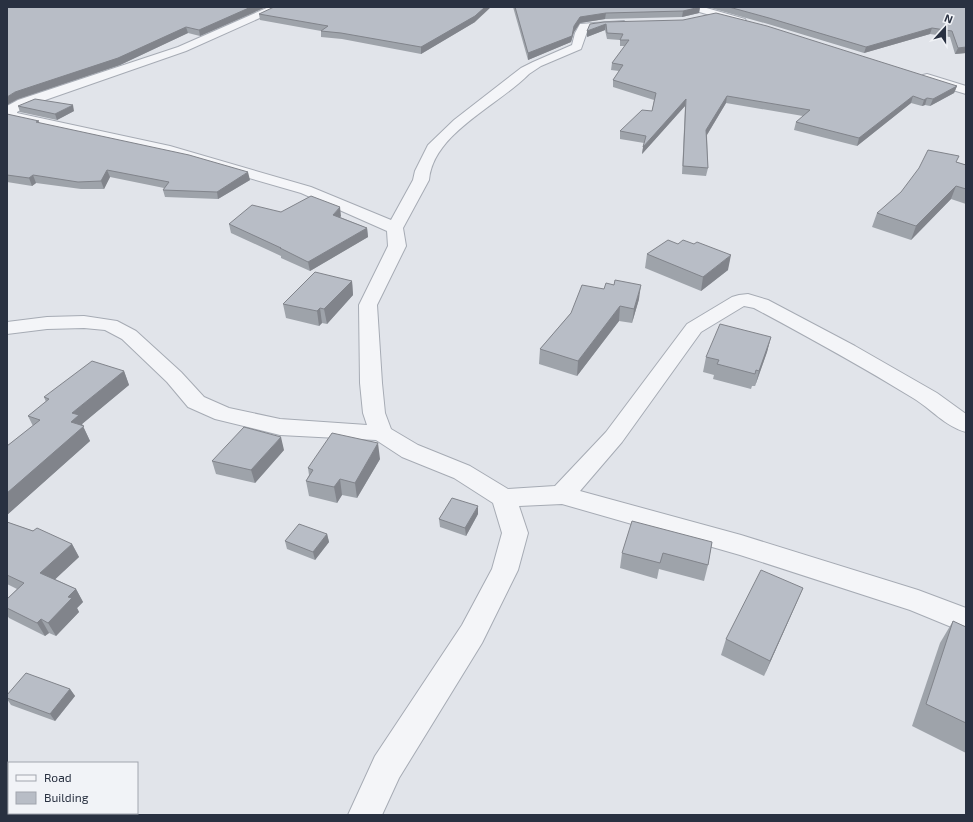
<svg xmlns="http://www.w3.org/2000/svg" width="973" height="822" font-family="'Exo 2',sans-serif">
<rect width="100%" height="100%" fill="#e1e4ea"/>
<g fill="none" stroke-linecap="round" stroke-linejoin="round">
<g stroke="#a6abb4" stroke-width="2">
<g id="minor">
<path d="M269,7H282L280,9L186,51L28,106L17,112V113L170,146L311,187L391,220L413,180L415,171L428,145L454,120L521,68L533,62L572,45L575,33L580,24L624,21L625,23L624,25L620,26L588,29L581,49L541,66L529,74C499,105 433,133 429,180L403,228L406,246L377,305L382,383L385,413L391,429L418,445L470,466L508,489L555,486L606,432L687,324L732,297L739,295L748,294L768,300L855,346L937,393L966,414V432C946,427 930,408 913,398C861,366 808,337 754,308L744,306L701,332L622,442L580,491L741,535L918,590L966,608V633L910,610L740,555L562,504L519,506L528,533L518,570L482,643L399,778L382,815H348L375,756L462,625L492,569L502,533L493,503L454,478L402,457L376,440L280,435L215,419L188,407L167,382L122,339L105,330L84,328L47,329L7,334V322L47,317L84,316L117,321L136,331L181,372L204,397L229,408L280,419L367,425L363,413L360,383L359,305L388,246L387,231L301,193L162,153L7,119V106L18,100L178,47Z"/>
<polygon points="687,7 703,7 745,19 746,21 741,24 689,9"/>
<polygon points="927,74 966,86 966,94 923,81 921,78 923,75"/>
</g>
</g>
<use href="#minor" fill="#f4f5f8" fill-rule="evenodd"/>
</g>
<g fill="#9ea3aa">
<polygon points="7,7 266,7 200,36 188,33 120,65 18,99"/>
<polygon points="513,7 700,7 699,13 682,17 605,19 580,23 574,32 571,42 528,60"/>
<polygon points="707,7 966,7 966,53 955,54 950,37 930,34 864,53 768,24"/>
<polygon points="259,14 475,22 421,54 342,39 321,37 321,31 260,20"/>
<polygon points="604,22 957,86 954,93 930,106 925,105 922,106 911,103 857,146 794,130 796,122 803,116 726,103 707,135 708,168 706,176 682,174 685,106 642,154 644,143 620,139 620,131 652,111 654,100 613,87 613,80 619,71 611,70 612,63 625,46 620,46 620,40 607,39 605,30 587,37"/>
<polygon points="18,106 74,111 57,120 20,112"/>
<polygon points="7,114 40,123 250,180 218,199 165,197 163,190 164,188 110,177 104,189 81,189 36,183 32,186 7,182"/>
<polygon points="957,162 966,165 966,204 951,199 911,240 872,227 877,213"/>
<polygon points="281,212 341,216 340,217 367,228 368,237 310,271 281,258 281,256 231,233 229,224"/>
<polygon points="647,254 728,270 701,291 645,268"/>
<polygon points="352,281 353,295 327,324 322,323 319,326 286,318 283,304"/>
<polygon points="639,299 632,323 619,321 577,376 539,364 540,349 571,313"/>
<polygon points="771,337 767,352 755,386 752,386 751,389 713,379 714,375 703,372 706,357"/>
<polygon points="124,371 129,385 82,424 90,441 7,515 7,446 33,426 28,416 46,402 44,397"/>
<polygon points="284,450 255,483 216,474 212,461"/>
<polygon points="380,459 357,498 342,495 337,503 309,496 306,481 309,475 308,468"/>
<polygon points="478,514 466,536 440,527 439,519"/>
<polygon points="7,522 72,544 79,557 55,579 76,589 83,602 77,608 79,612 56,636 49,633 45,636 9,618 7,615 7,599 17,589 7,584"/>
<polygon points="327,534 329,542 315,560 287,549 285,541"/>
<polygon points="712,542 708,565 704,581 659,569 657,579 620,568 622,553"/>
<polygon points="803,588 796,604 764,676 721,655 726,639"/>
<polygon points="953,621 966,627 966,753 912,726 940,643"/>
<polygon points="70,689 75,696 55,721 11,705 7,699 7,695"/>
</g>
<g fill="#81848b">
<polygon points="251,7 266,7 200,36 199,30"/>
<polygon points="485,7 491,7 475,22 421,54 421,47"/>
<polygon points="700,7 699,13 682,17 683,11"/>
<polygon points="606,13 605,19 580,23 574,32 571,42 528,60 528,53 574,26 580,17"/>
<polygon points="606,24 605,30 587,37 587,31"/>
<polygon points="186,27 188,33 120,65 18,99 7,105 7,97 15,92"/>
<polygon points="932,28 930,34 864,53 866,47"/>
<polygon points="966,47 966,53 955,54 958,48"/>
<polygon points="957,86 954,93 930,106 933,99"/>
<polygon points="727,96 726,103 705,138 706,130"/>
<polygon points="913,96 911,103 857,146 859,138"/>
<polygon points="927,98 925,105 922,106 924,100"/>
<polygon points="686,99 685,106 642,154 643,147"/>
<polygon points="73,105 74,111 57,120 55,114"/>
<polygon points="107,170 110,177 104,189 101,181"/>
<polygon points="248,172 250,180 218,199 217,192"/>
<polygon points="33,175 36,183 32,186 29,178"/>
<polygon points="956,186 951,199 911,240 916,226"/>
<polygon points="340,207 341,216 335,224 333,215"/>
<polygon points="367,228 368,237 310,271 308,262"/>
<polygon points="731,255 728,270 701,291 703,277"/>
<polygon points="352,281 353,295 327,324 324,309"/>
<polygon points="641,285 639,299 632,323 634,309"/>
<polygon points="620,306 619,321 577,376 578,361"/>
<polygon points="320,308 322,323 319,326 317,311"/>
<polygon points="771,337 767,352 755,386 759,371"/>
<polygon points="124,371 129,385 82,424 90,441 7,515 7,493 71,422 72,413"/>
<polygon points="281,437 284,450 255,483 251,470"/>
<polygon points="378,443 380,459 357,498 355,483"/>
<polygon points="340,479 342,495 337,503 334,487"/>
<polygon points="478,506 478,514 466,536 465,528"/>
<polygon points="327,534 329,542 315,560 313,552"/>
<polygon points="72,544 79,557 48,586 40,573"/>
<polygon points="803,588 796,604 764,676 770,661"/>
<polygon points="76,589 83,602 77,608 79,612 56,636 48,623 68,597"/>
<polygon points="41,619 49,633 45,636 37,623"/>
<polygon points="70,689 75,696 55,721 50,714"/>
</g>
<g fill="#b8bdc6" stroke="#81848b">
<polygon points="7,7 251,7 199,30 186,27 118,58 15,92 7,97"/>
<polygon points="274,7 485,7 475,16 421,47 341,33 321,31 328,26 259,14"/>
<polygon points="515,7 700,7 683,11 606,13 580,17 574,26 572,36 528,53"/>
<polygon points="729,7 966,7 966,47 958,48 952,31 932,28 866,47 769,18"/>
<polygon points="716,13 767,26 957,86 933,99 927,98 924,100 913,96 859,138 796,122 810,110 727,96 706,130 708,168 683,166 686,99 643,147 646,136 620,131 642,110 652,111 656,93 613,80 623,65 612,63 629,40 620,40 623,34 607,33 606,24 587,31 590,24 604,22 683,20"/>
<polygon points="35,99 73,105 55,114 18,106"/>
<polygon points="7,114 39,121 36,122 189,155 248,172 217,192 163,190 169,182 107,170 101,181 78,182 33,175 29,178 7,175"/>
<polygon points="928,150 959,156 956,162 966,165 966,189 956,186 916,226 877,213 901,192 919,168"/>
<polygon points="311,196 340,207 333,215 367,228 308,262 280,248 281,248 229,224 252,205 281,212"/>
<polygon points="668,240 678,244 683,240 694,244 697,242 731,255 703,277 647,254"/>
<polygon points="315,272 352,281 324,309 320,308 317,311 283,304"/>
<polygon points="615,280 641,285 634,309 620,306 578,361 540,349 571,313 582,285 604,289 606,283 614,285"/>
<polygon points="720,324 771,337 759,371 756,370 755,374 717,364 719,360 706,357"/>
<polygon points="92,361 124,371 72,413 79,415 71,422 84,426 7,493 7,446 40,420 28,416 49,399 44,397"/>
<polygon points="244,427 281,437 251,470 212,461"/>
<polygon points="332,433 378,443 355,483 340,479 334,487 306,481 313,470 308,468"/>
<polygon points="452,498 478,506 465,528 439,519"/>
<polygon points="632,521 712,542 708,565 663,553 660,563 622,553"/>
<polygon points="7,522 33,531 37,528 72,544 40,573 76,589 68,597 72,598 48,623 41,619 37,623 7,608 7,599 24,583 7,575"/>
<polygon points="299,524 327,534 313,552 285,541"/>
<polygon points="761,570 803,588 770,661 726,639"/>
<polygon points="953,621 966,627 966,723 926,704"/>
<polygon points="26,673 70,689 50,714 7,698 7,695"/>
<polygon points="7,790 9,790 9,813 129,813 135,815 7,815"/>
</g>
<rect width="973" height="822" fill="none" stroke="#293141" stroke-width="16"/>
<rect x="8" y="762" width="130" height="52" fill="#f1f3f7" stroke="#a1a5ae"/>
<rect x="16" y="775" width="20" height="6" fill="#f4f5f8" stroke="#a1a5ae"/>
<text x="44" y="782" font-size="12" fill="#293141">Road</text>
<rect x="16" y="792" width="20" height="12" fill="#b8bdc6" stroke="#a1a5ae"/>
<text x="44" y="802" font-size="12" fill="#293141">Building</text>
<g transform="translate(945 28) rotate(21)" stroke="#f1f3f7" stroke-width="3" paint-order="stroke">
<path d="M0-3L7 15L0 10L-7 15Z" fill="#293141"/>
<text y="-6" font-size="11" font-weight="bold" text-anchor="middle" fill="#293141">N</text>
</g>
</svg>
